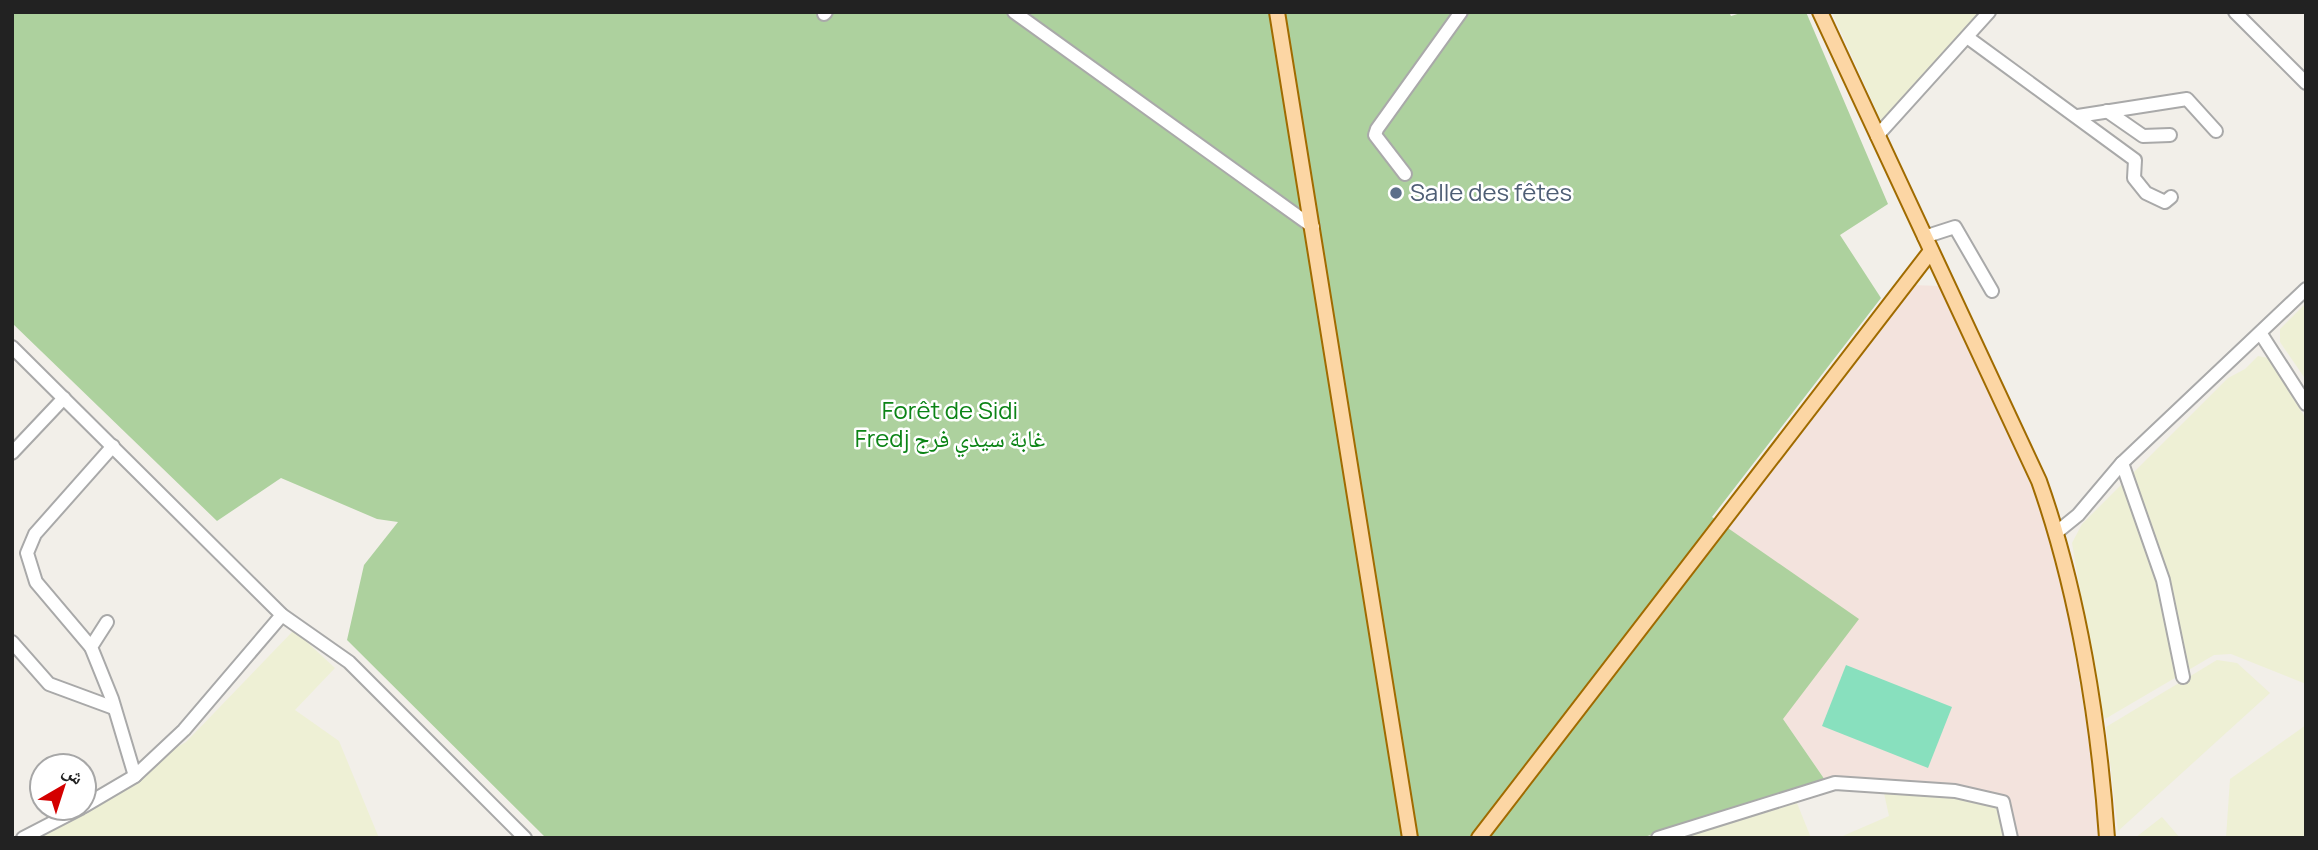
<svg xmlns="http://www.w3.org/2000/svg" width="2318" height="850" font-family="Manrope,'Noto Naskh Arabic',sans-serif">
<rect width="100%" height="100%" fill="#f2efe9"/>
<polygon fill="#f3e3dd" points="1912,285 1939,286 2040,505 2061,573 2099,798 2102,838 2016,838 2009,803 1825,780 1783,719 1724,526"/>
<g fill="#eef0d5">
<polygon points="1832,12 1984,12 1883,125"/>
<polygon points="2306,303 2306,380 2280,342 2280,329"/>
<polygon points="2258,356 2268,358 2306,419 2306,684 2231,654 2214,655 2105,719 2100,710 2072,543 2082,524 2228,378 2245,369"/>
<polygon points="294,630 335,668 295,710 339,741 379,838 19,838 186,742"/>
<polygon points="2217,660 2237,663 2270,693 2118,831 2106,727"/>
<polygon points="2306,725 2306,838 2226,838 2230,779"/>
<polygon points="1882,784 1997,804 2003,838 1838,838 1889,816"/>
<polygon points="1797,803 1811,838 1682,838"/>
<polygon points="2162,817 2180,838 2135,838"/>
</g>
<polygon fill="#add19e" points="12,12 1729,12 1731,16 1744,12 1806,12 1888,204 1840,235 1881,298 1712,517 1859,619 1783,719 1825,780 1641,838 546,838 347,640 364,565 398,522 377,519 281,478 217,521 12,323"/>
<polygon fill="#88e0be" points="1846,665 1952,707 1928,768 1822,726"/>
<g fill="none" stroke-linecap="round" stroke-linejoin="round">
<g stroke="#a9a9a9" stroke-width="16">
<g id="minor">
<polyline points="1014,12 1313,227"/>
<polyline points="2235,12 2306,83"/>
<polyline points="824,14 826,12"/>
<polyline points="1967,37 2135,160 2134,178 2146,193 2165,202 2171,197"/>
<polyline points="2107,111 2143,136 2170,135"/>
<polyline points="2078,116 2187,99 2216,131"/>
<polyline points="1877,136 1989,12"/>
<polyline points="1405,174 1375,135 1377,129 1461,12"/>
<polyline points="1924,237 1955,227 1992,291"/>
<polyline points="2261,334 2306,404"/>
<polyline points="12,347 282,615 349,662 525,838"/>
<polyline points="12,453 64,398"/>
<polyline points="2122,463 2163,580 2183,677"/>
<polyline points="2057,532 2078,515 2122,463 2306,289"/>
<polyline points="107,622 91,647 112,699 135,776"/>
<polyline points="12,642 49,684 114,708"/>
<polyline points="91,647 36,582 27,553 35,534 113,446"/>
<polyline points="84,806 135,776 184,730 282,615"/>
<polyline points="23,838 81,808"/>
<polyline points="1658,838 1835,783 1955,791 2003,802 2011,838"/>
</g>
</g>
<g stroke="#a06b00" stroke-width="18">
<g id="major">
<polyline points="1277,12 1410,838"/>
<path d="M1820,12L2039,481C2078,591 2099,721 2107,838"/>
<polyline points="1479,838 1931,251"/>
</g>
</g>
<use href="#minor" stroke="#fff" stroke-width="12"/>
<use href="#major" stroke="#fcd6a4" stroke-width="14"/>
</g>
<circle fill="#5c6f8a" stroke="#fff" stroke-width="2.5" cx="1396" cy="193" r="7"/>
<g text-anchor="middle" stroke-width="5" stroke-linejoin="round" paint-order="stroke">
<g font-size="24" fill="#4e5e75" stroke="#fff" text-anchor="start">
<text x="1410" y="201">Salle des fêtes</text>
</g>
<g font-size="24" fill="#0c8416" stroke="#fff">
<text x="950" y="419">Forêt de Sidi<tspan x="950" dy="28">Fredj غابة سيدي فرج</tspan></text>
</g>
</g>
<rect width="2318" height="850" fill="none" stroke="#222222" stroke-width="28"/>
<g transform="translate(63 787) rotate(39)"><circle r="33" fill="#ffffff" stroke="#a7a7a7" stroke-width="2"/>
<path d="M0-5L12 26L0 18L-12 26Z" fill="#d40000"/>
<text y="-10" font-size="19" font-weight="bold" text-anchor="middle" fill="#222222">ش</text>
</g>
</svg>
